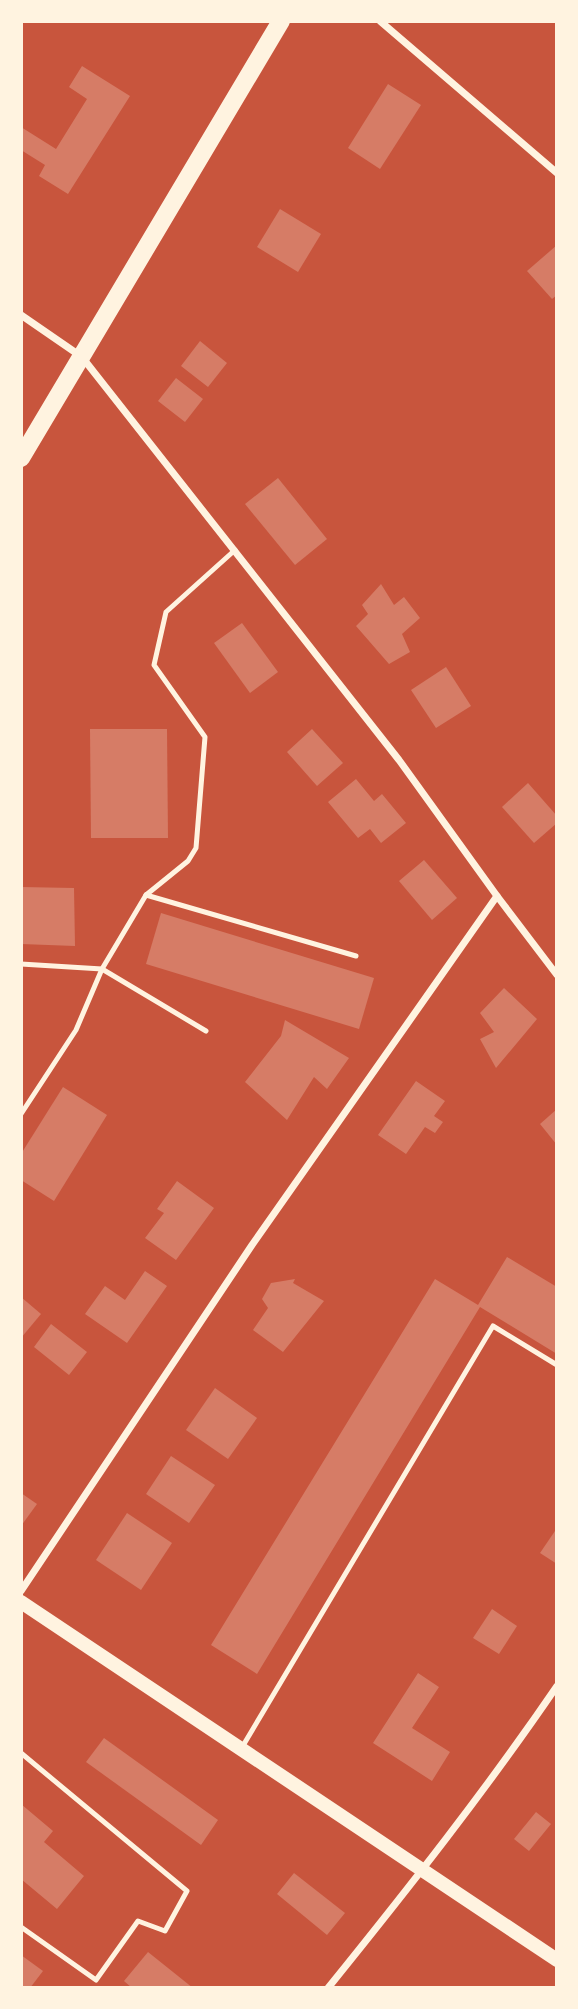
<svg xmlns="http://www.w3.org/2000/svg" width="578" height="2009" font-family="Helvetica,sans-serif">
<rect width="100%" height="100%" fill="#c8553d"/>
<g fill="#d67c66">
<polygon points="82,66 130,96 68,194 39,176 45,165 21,150 21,127 56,149 87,99 69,87"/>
<polygon points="388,84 421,105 380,169 348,148"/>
<polygon points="280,209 321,234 298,272 257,247"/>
<polygon points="557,245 557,295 552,299 527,271"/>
<polygon points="200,341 227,363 208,387 181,366"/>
<polygon points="176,378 203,399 185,422 158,401"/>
<polygon points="278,478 327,539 295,565 245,504"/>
<polygon points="381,584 394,605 404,597 420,618 402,634 410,652 389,664 356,626 368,614 362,605"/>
<polygon points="242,623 278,672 250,693 214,643"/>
<polygon points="446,667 471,706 436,728 411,690"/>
<polygon points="90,729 167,729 168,838 91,838"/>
<polygon points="312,729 343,763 317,786 287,752"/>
<polygon points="356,779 374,801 382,794 406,823 381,843 370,829 358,838 328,802"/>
<polygon points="528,783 557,816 557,823 534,843 502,807"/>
<polygon points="424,860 457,898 432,920 399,881"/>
<polygon points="21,887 74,888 75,946 21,944"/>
<polygon points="161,913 374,978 359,1029 146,964"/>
<polygon points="504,988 537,1019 496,1068 480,1039 494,1032 480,1013"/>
<polygon points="285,1020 349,1058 327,1089 314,1077 287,1120 245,1082 281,1036"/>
<polygon points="416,1081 445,1101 434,1116 443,1122 435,1133 425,1127 406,1154 378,1135"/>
<polygon points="63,1087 107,1115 54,1201 21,1180 21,1154"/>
<polygon points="557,1109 557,1145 540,1124"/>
<polygon points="177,1181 214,1208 176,1260 145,1238 164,1213 157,1209"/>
<polygon points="507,1257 557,1287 557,1354 480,1307 257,1674 211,1645 435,1279 478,1305"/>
<polygon points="145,1271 167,1286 127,1343 85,1314 105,1286 125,1300"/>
<polygon points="295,1279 293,1283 324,1301 283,1352 253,1330 268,1308 262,1299 271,1283"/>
<polygon points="21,1297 41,1314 21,1338"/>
<polygon points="51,1324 87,1352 69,1375 34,1347"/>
<polygon points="215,1388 257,1418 228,1459 186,1430"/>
<polygon points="171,1456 215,1485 189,1523 146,1494"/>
<polygon points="21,1493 37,1504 21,1526"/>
<polygon points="127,1513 172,1543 141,1590 96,1560"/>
<polygon points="557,1528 557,1564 540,1553"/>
<polygon points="492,1609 517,1626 499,1654 473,1638"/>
<polygon points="418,1673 439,1687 412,1728 450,1752 432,1781 373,1743"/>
<polygon points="104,1738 218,1820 201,1845 86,1762"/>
<polygon points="21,1804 53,1831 44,1842 84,1876 57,1909 21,1879"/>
<polygon points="536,1812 551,1824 529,1851 514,1839"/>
<polygon points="294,1873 345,1913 327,1935 277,1894"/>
<polygon points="148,1952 193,1988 132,1988 124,1981"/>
<polygon points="21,1955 43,1971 30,1988 21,1988"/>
</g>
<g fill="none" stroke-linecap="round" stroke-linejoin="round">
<g stroke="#fff3e0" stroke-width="5">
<polyline points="235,550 166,612 154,665 205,737 196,848 188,861 146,895 356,956"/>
<polyline points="21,964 102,969 206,1031"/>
<polyline points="21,1114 76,1030 102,969 146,895"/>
<polyline points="241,1749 493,1326 557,1365"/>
<polyline points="21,1753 187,1891 165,1931 138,1921 96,1980 21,1927"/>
</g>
<g stroke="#fff3e0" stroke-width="7">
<polyline points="380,21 557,173"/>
<polyline points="21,315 82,357 399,760 497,896 557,975"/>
<polyline points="21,1591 252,1245 497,896"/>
<path d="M328,1988C408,1889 486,1790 557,1686"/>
</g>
<polyline stroke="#fff3e0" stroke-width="14" points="21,1602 557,1960"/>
<polyline stroke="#fff3e0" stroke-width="18" points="21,458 281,21"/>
</g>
<rect width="578" height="2009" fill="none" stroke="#fff3e0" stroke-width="46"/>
</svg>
